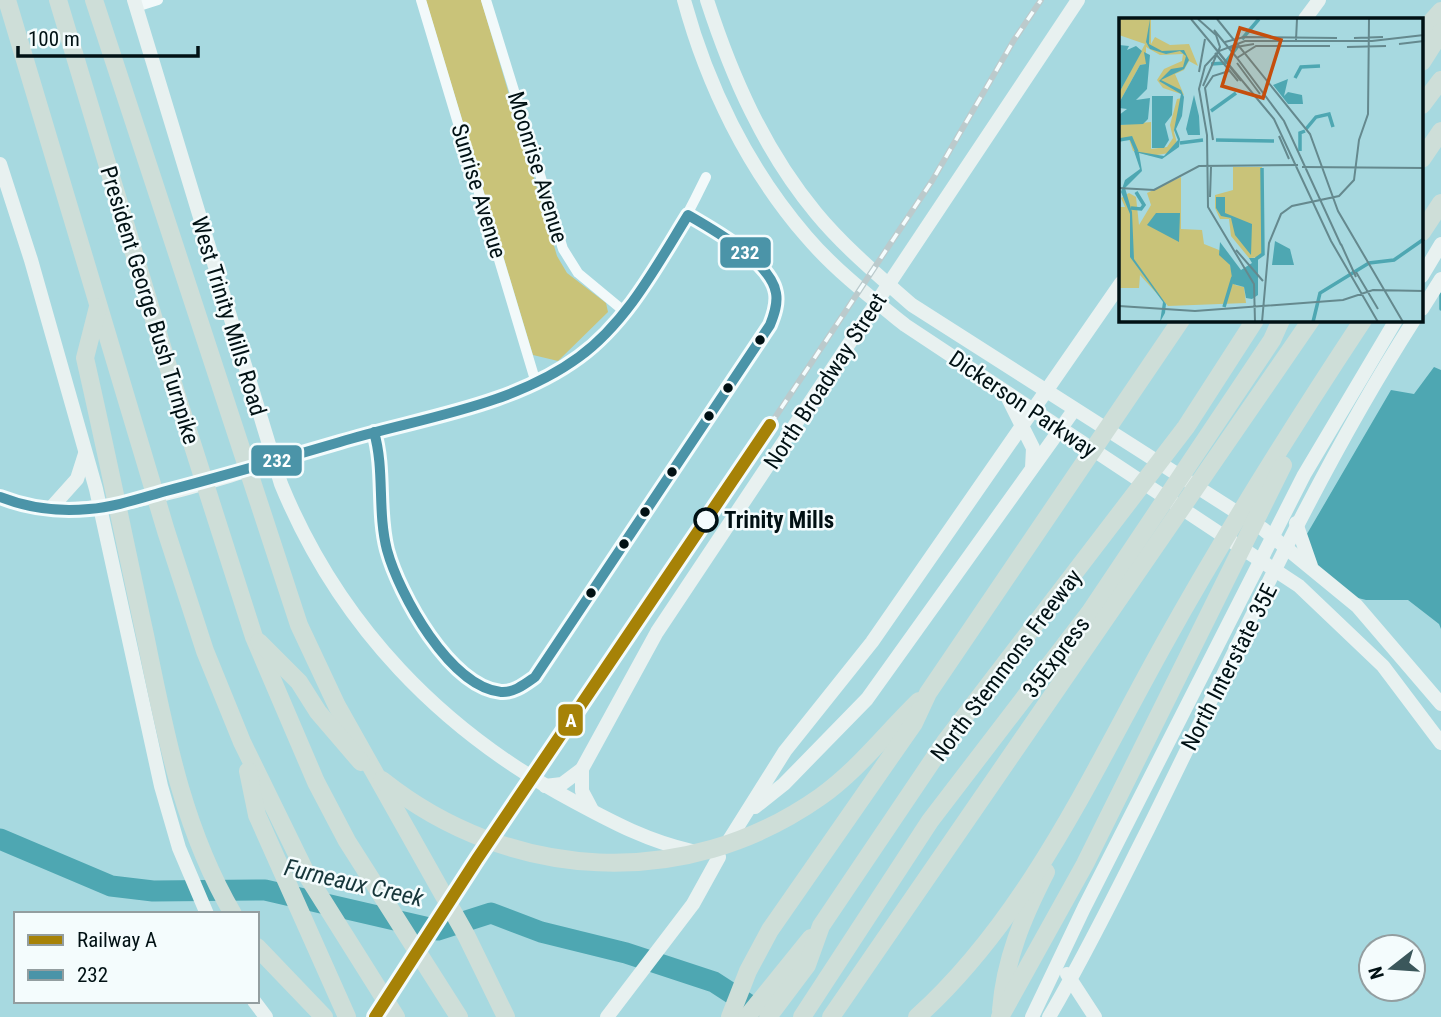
<svg xmlns="http://www.w3.org/2000/svg" width="1441" height="1017" font-family="'Roboto Condensed',sans-serif">
<rect width="100%" height="100%" fill="#a7d9e0"/>
<polygon fill="#c9c379" points="426,0 481,0 557,256 567,273 606,303 608,312 558,361 533,355"/>
<polygon fill="#4ea7b2" points="1434,367 1441,370 1441,629 1439,624 1408,600 1366,600 1346,595 1297,551 1391,390 1414,394"/>
<g fill="none" stroke-linecap="round" stroke-linejoin="round">
<polyline stroke="#4ea7b2" stroke-width="3.5" points="1441,294 1441,309"/>
<polyline stroke="#4ea7b2" stroke-width="21" points="0,839 111,886 153,891 265,890 438,930 491,913 541,932 626,953 714,982 754,1008"/>
<g stroke="#f2f9fa" stroke-width="10">
<polyline points="421,0 536,383"/>
<polyline points="486,0 563,249 578,273 625,312"/>
<polyline points="136,7 158,0"/>
<path d="M274,463C325,447 375,432 426,417C479,402 534,390 579,358C633,318 677,237 706,177"/>
</g>
<g stroke="#e8f1f0" stroke-width="14">
<path d="M134,0L281,484C339,625 441,731 575,802C614,823 648,841 692,851"/>
<path d="M684,0C707,85 748,169 806,236C835,270 870,297 905,325L1299,586L1383,666L1441,743"/>
<path d="M707,0C732,77 764,150 816,213C844,247 879,276 912,305L1263,529L1357,606L1441,704"/>
<polyline points="1305,19 1319,0"/>
<polyline points="0,164 31,260 96,489 161,786 179,848 207,914"/>
<polyline points="1422,276 1441,244"/>
<polyline points="1422,309 1441,279"/>
<polyline points="1007,396 1033,448 1032,468"/>
<path d="M0,497C77,531 195,484 274,463"/>
<polyline points="51,508 77,479 85,454"/>
<polyline points="1296,523 1311,566"/>
<polyline points="582,769 582,791 592,810"/>
<polyline points="545,786 562,784 582,769 657,632 1078,0"/>
<polyline points="755,807 784,784 867,699 1074,410"/>
<polyline points="726,845 785,751 872,642 1121,283"/>
<polyline points="1067,974 1095,1017"/>
<polyline points="254,1001 266,1017"/>
<polyline points="607,1017 693,904 719,857"/>
<polyline points="1032,1017 1084,908 1304,475 1396,320"/>
<path d="M1049,1017C1085,956 1116,892 1148,829C1233,658 1311,481 1414,320"/>
</g>
<g stroke="#ceded8" stroke-width="18">
<polyline points="7,0 166,531 205,651 242,742 308,877 396,1017"/>
<polyline points="58,0 176,393 254,637 316,782 347,841 459,1017"/>
<polyline points="94,0 299,625 337,706 466,935 506,1017"/>
<polyline points="1422,32 1441,11"/>
<polyline points="1422,62 1441,32"/>
<polyline points="1422,105 1441,80"/>
<polyline points="1422,159 1441,131"/>
<polyline points="1422,232 1441,203"/>
<path d="M98,307L85,358C106,450 125,543 145,635C165,732 182,827 233,914"/>
<polyline points="259,642 299,682 318,712 361,762"/>
<polyline points="248,771 257,815 347,1017"/>
<path d="M382,780C510,882 685,892 820,797C858,770 886,733 919,701"/>
<polyline points="257,947 324,1017"/>
<path d="M1001,1010C1005,959 1023,917 1046,872"/>
<polyline points="730,1017 748,971 770,930 914,723 928,693 1181,320"/>
<polyline points="747,1017 811,938"/>
<polyline points="768,1017 807,965 821,926 945,742 1186,427 1255,320"/>
<polyline points="802,1017 930,821 1090,612 1272,340 1281,320"/>
<polyline points="831,1017 1311,320"/>
<path d="M917,1017C1028,917 1092,773 1164,644C1225,534 1293,426 1363,320"/>
<polyline points="1000,1017 1085,864 1283,465"/>
</g>
<g stroke="#bbcacc" stroke-width="6">
<polyline id="rail" points="770,425 932,181 1014,40 1041,0"/>
</g>
<use href="#rail" stroke="#f4fcfd" stroke-width="3.5" stroke-dasharray="10" stroke-linecap="butt"/>
<g stroke="#f4fcfd" stroke-width="16">
<path id="bus-1" d="M0,497C28,508 58,512 89,509C115,507 141,498 166,491C224,476 282,459 340,442C419,418 511,407 579,357C627,322 657,265 688,215C714,230 771,262 776,293C778,304 774,315 770,325L535,677C525,684 514,693 501,692C450,687 399,594 387,550C377,511 385,470 374,432"/>
</g>
<use href="#bus-1" stroke="#4b94a8" stroke-width="10"/>
<g stroke="#f4fcfd" stroke-width="18">
<polyline id="rail-1" points="375,1017 477,859 770,425"/>
</g>
<use href="#rail-1" stroke="#a68207" stroke-width="12"/>
</g>
<g fill="#011114" stroke="#f4fcfd" stroke-width="2.5">
<circle cx="760" cy="340" r="6"/>
<circle cx="728" cy="388" r="6"/>
<circle cx="709" cy="416" r="6"/>
<circle cx="672" cy="472" r="6"/>
<circle cx="645" cy="512" r="6"/>
<circle cx="624" cy="544" r="6"/>
<circle cx="591" cy="593" r="6"/>
</g>
<circle fill="#f4fcfd" stroke="#011114" stroke-width="3.5" cx="706" cy="520" r="11"/>
<g text-anchor="middle" stroke-width="5" stroke-linejoin="round" paint-order="stroke">
<g font-size="23" fill="#011114" stroke="#f4fcfd">
<text transform="translate(538 167) rotate(73)" y="8">Moonrise Avenue</text>
<text transform="translate(479 191) rotate(73)" y="8">Sunrise Avenue</text>
<text transform="translate(150 305) rotate(73)" y="8">President George Bush Turnpike</text>
<text transform="translate(229 316) rotate(73)" y="8">West Trinity Mills Road</text>
<text transform="translate(825 381) rotate(-57)" y="8">North Broadway Street</text>
<text transform="translate(1023 404) rotate(34)" y="8">Dickerson Parkway</text>
<text transform="translate(1056 657) rotate(-53)" y="8">35Express</text>
<text transform="translate(1006 665) rotate(-53)" y="8">North Stemmons Freeway</text>
<text transform="translate(1229 667) rotate(-63)" y="8">North Interstate 35E</text>
</g>
<g font-size="23" font-weight="bold" fill="#011114" stroke="#f4fcfd" text-anchor="start">
<text x="724" y="528">Trinity Mills</text>
</g>
<g font-size="24" font-style="italic" fill="#17363a" stroke="#f4fcfd">
<text transform="translate(354 883) rotate(13)" y="8">Furneaux Creek</text>
</g>
</g>
<g transform="translate(1119 18)">
<rect width="304" height="304" fill="#a7d9e0"/>
<path d="M0,1H32V26L36,19L51,27L70,26L79,48L70,43L65,52L56,56L65,77L44,70L38,62L45,51L63,43L64,36L41,37L27,29V46L21,47L0,85V75L26,26L0,17ZM63,80L55,114L58,125L50,135L32,138L14,133L10,121L0,123V107L32,104V131L48,129L54,120L51,107L58,81ZM114,149H143V239L130,240L112,218L110,201H101L96,190V177L114,172ZM62,159V211L83,212L85,226L100,232L111,247L116,267L125,269L127,285L49,288L21,257L20,270H0V189H6L2,180L10,175L17,179L20,207L32,187L28,175Z" fill="#c9c379"/>
<path d="M31,1L30,26L43,33L65,32L70,42L65,51L42,62L62,72L65,79L63,98L57,111L61,121L60,129L43,141L20,135L23,153L6,170L13,194L15,241L47,286L46,295L41,304L44,284L11,239V196L2,174L6,162L21,151L15,133L45,138L59,122L55,112L62,76L40,63L52,51L64,49L67,38L61,33L47,36L31,31L27,24ZM0,27L10,28L8,32L17,28L23,33L0,75ZM25,34L31,37L28,71L17,82L31,80L29,101L24,106L0,107V97L8,91L0,90V85L21,47L27,46ZM169,61L165,78L169,74L183,77L184,86H169L154,67ZM75,77L80,98L81,117H69L67,111ZM33,78H54L53,97L46,106L50,122L45,130H33ZM97,179H106V195L133,206L132,237L116,217L112,200L102,198L97,190ZM37,195H61L60,224L28,207ZM156,223L171,231L175,247H153ZM101,224L122,252L133,245L130,240H139V277L133,281L127,280L125,269L114,266L111,247L100,237Z" fill="#4ea7b2"/>
<path fill="none" stroke="#4ea7b2" stroke-width="3.5" d="M123,21L140,1M92,46L106,45L119,28M176,60L182,49L201,48M92,93L117,75M187,111L197,99L210,96L214,109M0,122L12,120L18,134M97,122L155,123M61,125L84,122M181,133V115L186,113M12,190L22,191L25,187L17,174M137,241L144,236L143,150M105,289L114,259M194,304L201,275L250,245L275,242L305,221"/>
<path fill="none" stroke="#65898e" stroke-width="2" d="M72,1L155,101L212,223L259,304M79,1L97,17L101,29L84,68M98,1L191,116L219,193L284,304M95,12L118,40M87,19L122,63M235,20L264,19M177,22L178,1M106,24L125,19L218,20M280,26L305,23M211,28H137L118,40L165,103L222,227M228,29L267,28M111,30L135,26M96,35L119,63M118,45L141,76M80,54L86,21M160,118L170,141M94,122L86,70L94,58L110,53M183,149L305,150M0,170L35,172L80,148L179,147M91,179L92,149M222,226L237,259M117,232L144,263M237,254L259,291M0,288L76,293L224,282L254,272L305,273M136,304L135,266L89,189L88,117L80,71L86,48L100,33L126,23H253L305,17M143,304L150,225L162,196L173,188L220,178L235,162L240,122L249,96L250,1"/>
<path fill="#c54e0d" fill-opacity="0.15" stroke="#c54e0d" stroke-width="3.5" d="M121,10L162,22L144,80L103,68Z"/>
<rect width="304" height="304" fill="none" stroke="#011114" stroke-width="3.5"/>
</g>
<g stroke="#f4fcfd" stroke-width="2.5">
<rect x="719" y="236" width="53" height="33" rx="7" fill="#4b94a8"/>
<rect x="250" y="444" width="53" height="33" rx="7" fill="#4b94a8"/>
<rect x="557" y="703" width="27" height="34" rx="7" fill="#a68207"/>
</g>
<g font-size="19" text-anchor="middle" font-weight="bold" fill="#fff">
<text x="745" y="259">232</text>
<text x="277" y="467">232</text>
<text x="571" y="727">A</text>
</g>
<rect x="14" y="912" width="245" height="91" fill="#f4fcfd" stroke="#939ea0" stroke-width="2"/>
<rect x="28" y="935" width="35" height="10" fill="#a68207" stroke="#939ea0" stroke-width="2"/>
<text x="77" y="947" font-size="21" fill="#011114">Railway A</text>
<rect x="28" y="970" width="35" height="10" fill="#4b94a8" stroke="#939ea0" stroke-width="2"/>
<text x="77" y="982" font-size="21" fill="#011114">232</text>
<g transform="translate(1392 968) rotate(253)"><circle r="33" fill="#f4fcfd" stroke="#939ea0" stroke-width="2"/>
<path d="M0-5L12 26L0 18L-12 26Z" fill="#3b575b"/>
<text y="-10" font-size="19" font-weight="bold" text-anchor="middle" fill="#011114">N</text>
</g>
<path d="M18 46v10h180v-10" fill="none" stroke="#011114" stroke-width="3.5"/>
<text x="28" y="46" font-size="21" fill="#011114" stroke="#f4fcfd" stroke-width="5" paint-order="stroke">100 m</text>
</svg>
